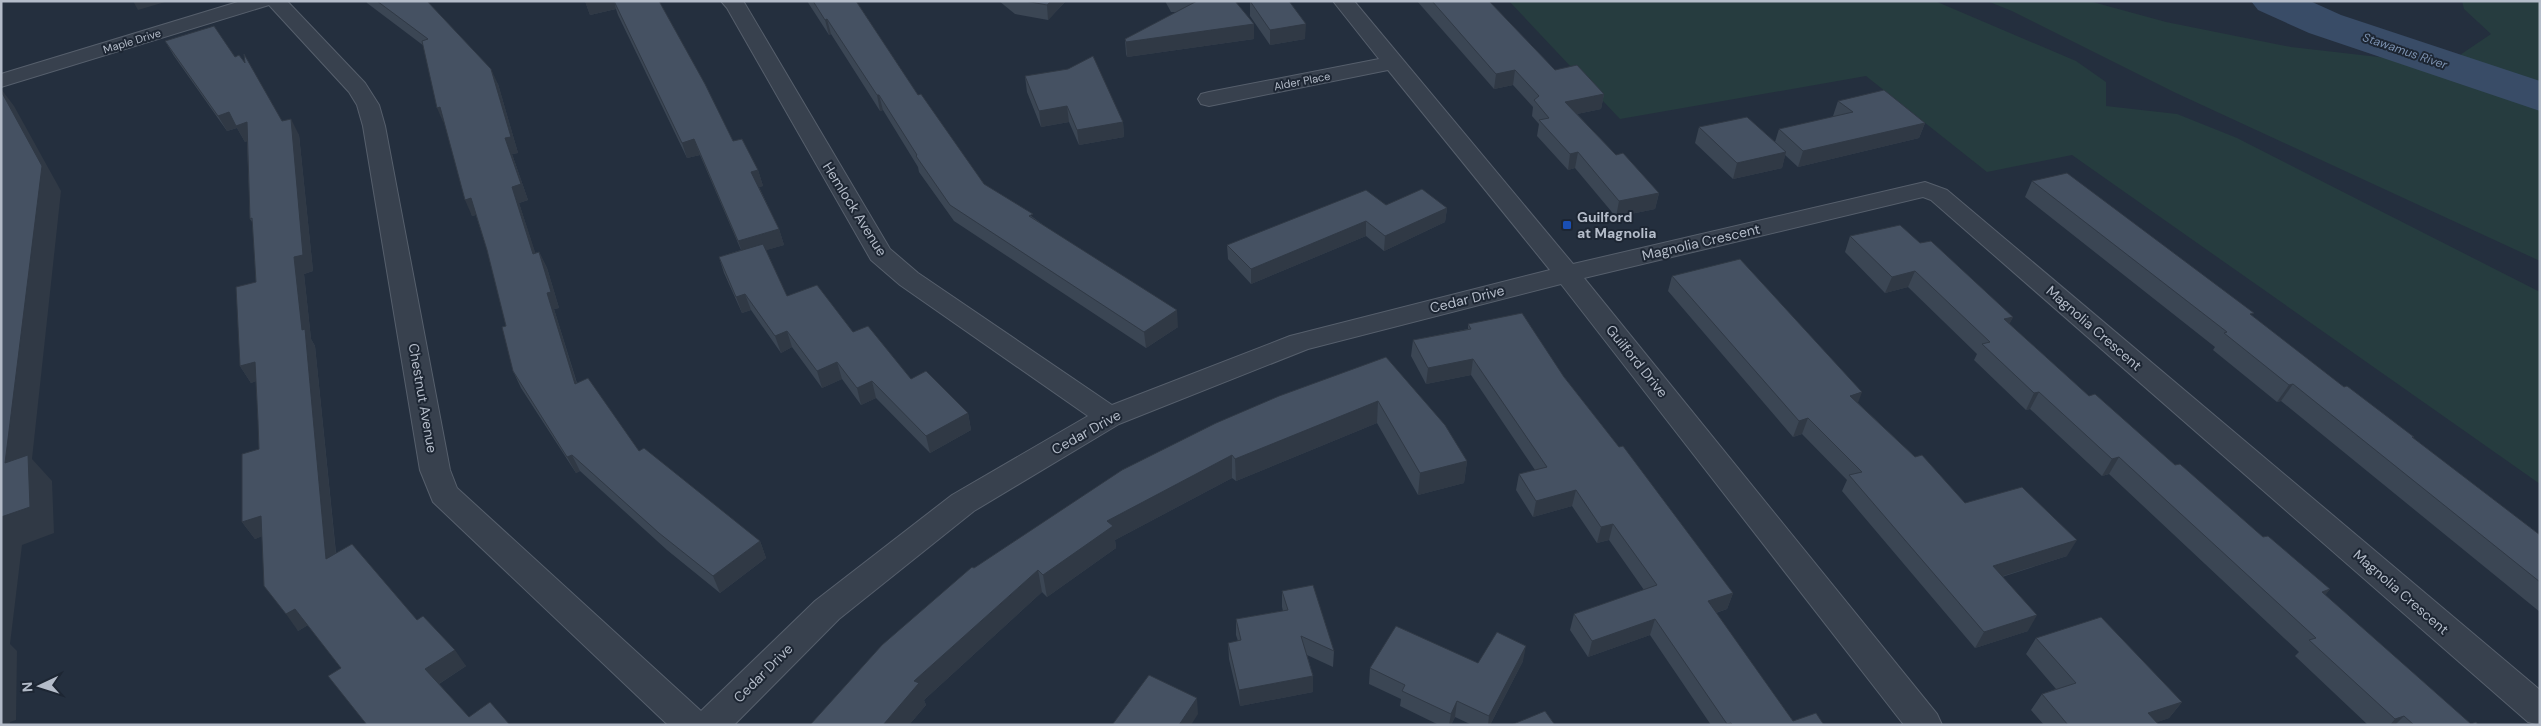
<svg xmlns="http://www.w3.org/2000/svg" width="2541" height="726" font-family="'DM Sans',sans-serif">
<rect width="100%" height="100%" fill="#242f3e"/>
<g fill="#263c3f">
<polygon points="1509,1 1935,1 2076,61 2106,82 2106,106 2177,114 2237,138 2540,292 2540,484 2072,155 1987,172 1866,76 1620,119"/>
<polygon points="1987,1 2089,1 2166,22 2291,47 2396,59 2460,55 2491,34 2464,9 2462,1 2540,1 2540,261 2176,93 2012,11"/>
</g>
<g fill="none" stroke-linecap="round" stroke-linejoin="round">
<polygon fill="#394c67" fill-rule="evenodd" points="2251,1 2310,1 2341,15 2540,81 2540,111 2309,33 2258,10"/>
<g stroke="#565f6c" stroke-width="2">
<polygon id="minor" points="241,1 287,1 365,83 379,105 385,126 450,470 457,488 701,711 815,601 952,495 1088,416 900,285 871,260 727,8 721,1 743,1 745,4 890,249 918,273 1112,405 1290,336 1550,270 1388,70 1209,106 1201,104 1198,99 1201,94 1209,92 1379,59 1333,1 1354,1 1573,264 1925,182 1947,190 2540,690 2540,725 2528,722 1931,200 1923,197 1584,278 1937,714 1942,725 1904,725 1561,284 1308,349 1119,424 974,511 839,619 734,725 668,725 433,502 420,470 363,126 357,105 349,92 269,5 1,87 1,74"/>
</g>
<use href="#minor" fill="#38414e" fill-rule="evenodd"/>
</g>
<g fill="#3b4654">
<polygon points="366,1 427,1 498,84 518,153 512,154 528,200 519,203 535,253 539,252 547,268 559,308 554,309 577,383 639,451 760,541 766,558 720,593 667,550 580,471 576,473 521,388 513,371 506,326 487,250 476,215 472,216 424,46 367,3"/>
<polygon points="585,1 659,1 733,141 758,170 763,186 759,187 779,229 784,245 766,250 787,296 853,332 911,379 968,413 971,430 930,453 876,398 861,405 842,379 822,388 792,347 781,353 751,310 742,313 724,273 719,257 741,250 700,155 687,158 618,15 616,9 590,15"/>
<polygon points="807,1 856,1 918,95 984,184 1034,218 1178,327 1146,348 954,221 919,172 918,167 883,110 880,111 831,34 829,35"/>
<polygon points="999,1 1066,1 1048,20 1015,14"/>
<polygon points="1165,1 1235,1 1254,39 1127,57 1126,54 1125,39 1177,12 1171,12"/>
<polygon points="1250,1 1305,39 1270,45 1250,16"/>
<polygon points="1417,1 1489,1 1555,70 1604,94 1601,109 1577,114 1616,155 1659,193 1655,209 1616,217 1575,168 1568,170 1537,136 1539,124 1532,116 1533,107 1513,85 1494,89"/>
<polygon points="165,41 235,57 282,121 299,135 313,271 304,274 311,339 315,346 336,553 417,620 466,666 439,684 469,717 510,725 367,725 341,668 308,625 298,631 262,536 255,539 242,522 259,449 258,421 256,381 251,383 240,366 256,282 253,223 250,219 247,141 245,142 237,128 227,131 174,56"/>
<polygon points="1025,76 1123,122 1124,137 1079,145 1069,122 1041,127 1027,92"/>
<polygon points="1838,101 1925,123 1919,138 1798,167 1785,155 1782,168 1733,179 1695,143 1699,127 1775,142 1779,129 1834,117 1833,116"/>
<polygon points="2032,181 2252,316 2344,387 2414,437 2413,438 2540,535 2540,612 2281,401 2277,402 2213,350 2215,347 2025,197"/>
<polygon points="1386,205 1447,208 1445,222 1384,251 1366,236 1251,284 1228,259 1227,245"/>
<polygon points="1850,236 1920,243 2013,317 2009,324 2089,396 2175,465 2263,537 2330,589 2325,595 2471,724 2478,725 2368,725 2295,656 2299,652 2109,474 2102,476 2030,409 2026,410 1974,360 1977,354 1908,287 1885,293 1845,252"/>
<polygon points="1672,276 1858,403 1915,457 1965,503 2067,556 2002,577 2028,631 1975,648 1842,491 1847,480 1802,434 1793,437 1668,291"/>
<polygon points="1468,324 1564,377 1733,593 1727,609 1716,613 1793,721 1824,725 1711,725 1650,635 1588,657 1570,630 1574,614 1644,590 1609,540 1597,543 1572,506 1533,517 1516,490 1519,474 1535,470 1471,375 1426,384 1411,356 1413,340 1468,329"/>
<polygon points="1386,357 1467,461 1464,483 1418,495 1377,423 1236,481 1232,478 1115,540 1116,548 1047,597 1042,592 924,700 926,705 909,725 810,725 974,568"/>
<polygon points="1282,591 1334,651 1333,667 1307,655 1313,676 1313,692 1240,706 1229,659 1228,643 1238,641 1236,635 1236,619 1283,611 1282,607"/>
<polygon points="2036,638 2182,702 2169,718 2157,722 2159,725 2044,725 2031,710 2042,694 2056,689 2026,654"/>
<polygon points="1523,661 1490,725 1472,725 1455,717 1451,725 1439,725 1400,706 1401,699 1369,684 1370,668"/>
</g>
<g fill="#303945">
<polygon points="133,1 165,1 165,2 138,10"/>
<polygon points="585,1 614,1 616,9 590,15"/>
<polygon points="1051,1 1066,1 1048,20 1047,5"/>
<polygon points="827,19 831,34 829,35 825,20"/>
<polygon points="1254,24 1254,39 1127,57 1126,42"/>
<polygon points="1306,24 1305,39 1270,45 1270,30"/>
<polygon points="491,69 498,84 518,153 512,154 528,200 519,203 541,270 533,254 512,187 505,138"/>
<polygon points="1515,70 1513,85 1494,89 1496,74"/>
<polygon points="1,89 14,106 61,191 32,459 52,481 54,533 22,545 10,644 17,651 16,720 10,722 10,725 1,725 1,517 5,463"/>
<polygon points="1604,94 1601,109 1562,117 1565,102"/>
<polygon points="877,95 879,95 883,110 880,111"/>
<polygon points="1067,106 1069,122 1041,127 1039,111"/>
<polygon points="440,107 444,124 437,108"/>
<polygon points="229,112 247,122 256,138 245,142 237,128 227,131 218,116"/>
<polygon points="291,119 299,135 313,271 304,274 311,339 315,346 338,575 326,559 294,257"/>
<polygon points="1123,122 1124,137 1079,145 1077,130"/>
<polygon points="1925,123 1919,138 1798,167 1803,151"/>
<polygon points="694,139 700,155 687,158 682,143"/>
<polygon points="1578,152 1575,168 1568,170 1570,154"/>
<polygon points="1786,152 1782,168 1733,179 1737,163"/>
<polygon points="758,170 763,186 756,188 751,172"/>
<polygon points="1659,193 1655,209 1616,217 1619,201"/>
<polygon points="471,198 479,214 472,216 465,200"/>
<polygon points="1447,208 1445,222 1384,251 1385,236"/>
<polygon points="1366,221 1366,236 1251,284 1251,269"/>
<polygon points="779,229 784,245 744,257 738,241"/>
<polygon points="539,252 547,268 559,308 554,309 582,401 575,384 547,293"/>
<polygon points="1915,271 1908,287 1885,293 1892,277"/>
<polygon points="745,294 751,310 742,313 736,297"/>
<polygon points="1177,310 1178,327 1146,348 1144,332"/>
<polygon points="2013,317 2005,333 2004,319"/>
<polygon points="787,331 792,347 781,353 775,336"/>
<polygon points="1473,359 1471,375 1426,384 1428,368"/>
<polygon points="255,362 266,378 251,383 240,366"/>
<polygon points="837,362 842,379 822,388 817,371"/>
<polygon points="872,381 876,398 861,405 857,388"/>
<polygon points="2293,384 2281,401 2277,402 2289,385"/>
<polygon points="1862,392 1856,408 1850,396"/>
<polygon points="2039,392 2030,409 2026,410 2034,393"/>
<polygon points="1378,401 1377,423 1236,481 1235,459"/>
<polygon points="968,413 971,430 930,453 926,436"/>
<polygon points="1808,418 1802,434 1793,437 1799,421"/>
<polygon points="572,455 580,471 576,473 567,457"/>
<polygon points="1232,455 1232,478 1115,540 1116,548 1047,597 1043,575 1107,521"/>
<polygon points="2119,457 2109,474 2102,476 2112,459"/>
<polygon points="1467,461 1464,483 1418,495 1420,473"/>
<polygon points="1576,490 1572,506 1533,517 1536,501"/>
<polygon points="261,516 273,532 255,539 242,522"/>
<polygon points="1613,524 1609,540 1597,543 1601,527"/>
<polygon points="2077,540 2067,556 1984,582 1993,566"/>
<polygon points="760,541 766,558 720,593 713,576"/>
<polygon points="1038,570 1042,592 924,700 926,705 909,725 883,725 914,681"/>
<polygon points="2330,589 2316,606 2322,592"/>
<polygon points="1733,593 1727,609 1702,617 1708,601"/>
<polygon points="295,609 308,625 298,631 286,614"/>
<polygon points="2037,615 2028,631 1975,648 1984,632"/>
<polygon points="1655,619 1650,635 1588,657 1592,641"/>
<polygon points="1526,646 1523,661 1490,725 1488,725 1489,716"/>
<polygon points="455,650 466,666 437,685 425,669"/>
<polygon points="1313,676 1313,692 1240,706 1239,690"/>
<polygon points="1197,698 1198,714 1191,725 1179,725"/>
<polygon points="1457,701 1455,717 1451,725 1449,725 1451,714"/>
<polygon points="2182,702 2169,718 2149,725 2148,713"/>
<polygon points="2404,716 2395,725 2390,725 2395,719"/>
</g>
<g fill="#455162" stroke="#303945">
<polygon points="377,1 427,1 491,69 511,137 505,138 521,184 512,187 533,254 539,252 551,292 547,293 575,384 588,378 639,451 644,448 760,541 713,576 659,533 572,455 567,457 513,371 502,327 506,326 487,250 471,198 465,200 440,107 437,108 422,41 428,39"/>
<polygon points="614,1 659,1 705,84 733,141 742,139 758,170 751,172 779,229 738,241 694,139 682,143"/>
<polygon points="813,1 856,1 918,95 921,94 984,184 1033,214 1029,216 1177,310 1144,332 950,205 916,156 917,155 879,95 877,95 827,19 825,20"/>
<polygon points="1025,1 1051,1 1047,5"/>
<polygon points="1197,1 1235,1 1254,24 1126,42 1125,39"/>
<polygon points="1250,1 1289,1 1306,24 1270,30"/>
<polygon points="1432,1 1489,1 1555,70 1577,65 1604,94 1565,102 1616,155 1623,153 1659,193 1619,201 1578,152 1570,154 1539,120 1549,118 1534,100 1539,96 1515,70 1496,74"/>
<polygon points="214,26 235,57 239,55 245,63 244,54 282,121 291,119 303,255 294,257 302,330 305,329 326,559 352,544 417,620 423,616 455,650 425,669 469,717 490,702 510,725 367,725 328,676 341,668 295,609 286,614 264,586 261,516 242,522 242,454 259,449 258,421 255,362 240,366 236,287 256,282 252,218 250,219 247,122 236,126 229,112 218,116 165,41"/>
<polygon points="1093,56 1123,122 1077,130 1067,106 1039,111 1025,76 1068,69"/>
<polygon points="1884,90 1925,123 1803,151 1779,129 1853,112 1838,101"/>
<polygon points="1,91 42,166 5,463 28,455 30,507 1,517"/>
<polygon points="1747,117 1786,152 1737,163 1699,127"/>
<polygon points="2067,173 2254,313 2250,314 2344,387 2347,386 2414,437 2412,437 2540,535 2540,582 2293,384 2289,385 2224,333 2227,332 2032,181"/>
<polygon points="1422,189 1447,208 1385,236 1366,221 1251,269 1227,245 1366,190 1386,205"/>
<polygon points="1900,225 1920,243 1931,241 2013,317 2004,319 2089,396 2095,394 2175,465 2180,464 2263,537 2268,536 2330,589 2322,592 2471,724 2476,722 2478,725 2414,725 2404,716 2395,719 2309,640 2316,638 2119,457 2112,459 2039,392 2034,393 1982,344 1990,342 1915,271 1892,277 1850,236"/>
<polygon points="763,244 787,296 817,285 853,332 868,326 911,379 926,371 968,413 926,436 872,381 857,388 837,362 817,371 787,331 775,336 745,294 736,297 719,257"/>
<polygon points="1740,259 1862,392 1850,396 1915,457 1922,455 1965,503 2022,487 2077,540 1993,566 2037,615 1984,632 1849,475 1862,472 1808,418 1799,421 1672,276"/>
<polygon points="1522,313 1564,377 1619,447 1623,446 1733,593 1708,601 1793,721 1816,713 1824,725 1733,725 1731,723 1727,724 1655,619 1592,641 1574,614 1657,585 1613,524 1601,527 1576,490 1536,501 1519,474 1547,467 1473,359 1428,368 1413,340 1471,329 1468,324"/>
<polygon points="1386,357 1445,425 1467,461 1420,473 1378,401 1235,459 1232,455 1107,521 1113,526 1043,575 1038,570 914,681 919,683 883,725 810,725 882,645 972,567 974,568 1122,470 1216,423 1279,396"/>
<polygon points="1313,585 1334,651 1301,636 1313,676 1239,690 1228,643 1241,640 1236,619 1288,610 1282,591"/>
<polygon points="2101,617 2182,702 2148,713 2159,725 2068,725 2042,694 2076,683 2036,638"/>
<polygon points="1396,626 1478,663 1497,632 1526,646 1489,716 1457,701 1451,714 1402,691 1405,685 1370,668"/>
<polygon points="1149,675 1197,698 1179,725 1112,725"/>
<polygon points="1545,711 1555,725 1511,725"/>
</g>
<rect fill="#1a4fb4" stroke="#1d2633" stroke-width="2" x="1562" y="220" width="10" height="10" rx="2.5"/>
<g text-anchor="middle" stroke-width="4" stroke-linejoin="round" paint-order="stroke">
<g font-size="11" fill="#b4bcc9" stroke="#1d2633">
<text transform="translate(132 41) rotate(-17)" y="4">Maple Drive</text>
<text transform="translate(1302 81) rotate(-11)" y="4">Alder Place</text>
</g>
<g font-size="12" font-style="italic" fill="#7c92b1" stroke="#1d2633">
<text transform="translate(2405 51) rotate(19)" y="4">Stawamus River</text>
</g>
<g font-size="14" fill="#b4bcc9" stroke="#1d2633">
<text transform="translate(855 209) rotate(58)" y="5">Hemlock Avenue</text>
<text transform="translate(1701 242) rotate(-13)" y="5">Magnolia Crescent</text>
<text transform="translate(1467 299) rotate(-14)" y="5">Cedar Drive</text>
<text transform="translate(2094 328) rotate(41)" y="5">Magnolia Crescent</text>
<text transform="translate(1637 361) rotate(51)" y="5">Guilford Drive</text>
<text transform="translate(423 398) rotate(80)" y="5">Chestnut Avenue</text>
<text transform="translate(1086 432) rotate(-29)" y="5">Cedar Drive</text>
<text transform="translate(2401 592) rotate(41)" y="5">Magnolia Crescent</text>
<text transform="translate(763 673) rotate(-45)" y="5">Cedar Drive</text>
</g>
<g font-size="14" font-weight="bold" fill="#b4bcc9" stroke="#1d2633" text-anchor="start">
<text x="1577" y="222">Guilford<tspan x="1577" dy="16">at Magnolia</tspan></text>
</g>
</g>
<rect width="2541" height="726" fill="none" stroke="#b4bcc9" stroke-width="5"/>
<g transform="translate(40 686) rotate(266)" stroke="#1d2633" stroke-width="4" paint-order="stroke">
<path d="M0-4L9 19L0 12L-9 19Z" fill="#b4bcc9"/>
<text y="-8" font-size="14" font-weight="bold" text-anchor="middle" fill="#b4bcc9">N</text>
</g>
</svg>
